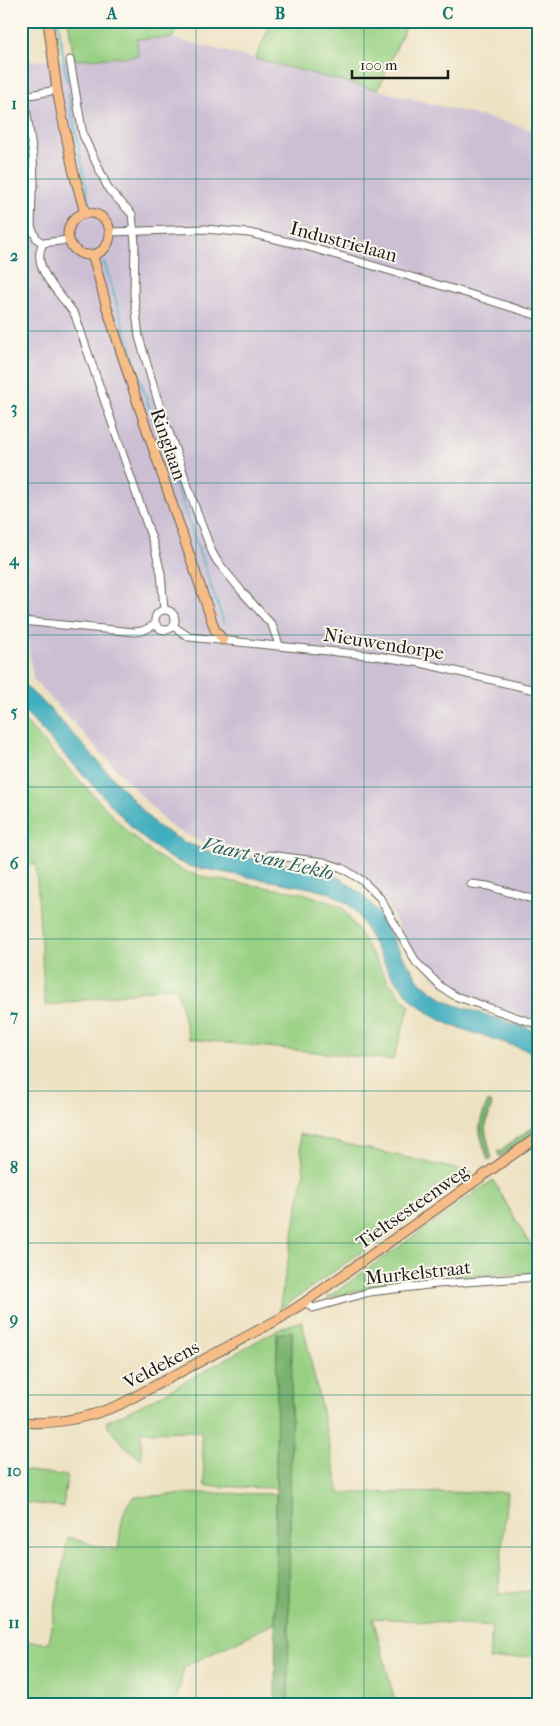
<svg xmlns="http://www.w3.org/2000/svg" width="560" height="1726" font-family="'IM FELL French Canon',serif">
<rect width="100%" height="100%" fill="#fbf7ec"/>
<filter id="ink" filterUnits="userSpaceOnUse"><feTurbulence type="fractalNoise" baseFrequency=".02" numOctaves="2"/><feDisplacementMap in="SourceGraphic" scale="10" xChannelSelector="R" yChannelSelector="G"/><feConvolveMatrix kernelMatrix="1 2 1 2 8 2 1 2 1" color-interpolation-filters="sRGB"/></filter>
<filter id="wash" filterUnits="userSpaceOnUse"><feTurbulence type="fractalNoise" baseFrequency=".0096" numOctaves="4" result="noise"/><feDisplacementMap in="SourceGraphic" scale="20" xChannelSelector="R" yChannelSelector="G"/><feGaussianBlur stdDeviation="1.12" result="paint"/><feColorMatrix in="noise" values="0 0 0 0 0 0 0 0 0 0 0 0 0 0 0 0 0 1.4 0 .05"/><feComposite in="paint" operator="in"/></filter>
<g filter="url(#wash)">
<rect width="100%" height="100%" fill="#ede1c1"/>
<polygon fill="#ccbfd4" points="21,36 26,61 93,60 138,56 137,39 172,38 539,131 539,1005 534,1020 459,995 446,988 427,969 411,948 382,898 362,876 345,865 320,858 244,849 202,842 173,828 161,817 33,679 26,623 21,620"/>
<g fill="#98d083" stroke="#5a7650">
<polygon points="68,21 182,21 172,38 137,39 138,56 74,60"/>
<polygon points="272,21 408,21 378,90 255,59"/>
<polygon points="21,718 127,831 152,853 172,865 189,873 213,879 303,893 342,907 360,934 388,981 410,1006 393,1060 189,1039 176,986 45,1006 36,865 21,861"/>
<polygon points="299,1134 378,1151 473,1173 279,1310 304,1172"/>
<path d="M493,1180L539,1260V1273C483,1274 427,1278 372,1288C357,1290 342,1296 327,1298Z"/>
<path d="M302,1321L340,1493L507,1492L498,1594L539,1590V1655L489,1660L492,1626L373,1618L396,1705H288L292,1332L277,1334L276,1488L205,1486L201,1431L141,1432L142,1458L140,1459C127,1447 114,1438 106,1422C148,1403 189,1380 229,1357C253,1344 276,1328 302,1321Z"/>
<polygon points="21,1432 28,1433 22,1470 67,1476 63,1507 21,1502"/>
<path d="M203,1493L276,1494L275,1623L184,1667L176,1705H21V1641L49,1643L68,1537L100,1547L118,1550C121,1533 120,1508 134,1497Z"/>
</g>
<g fill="#7ab271" stroke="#4b6746">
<path d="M488,1101L492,1104L485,1129L492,1159L488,1160C479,1131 475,1131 488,1101Z"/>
<polygon points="539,1123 539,1130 500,1157 497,1152"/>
<polygon points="292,1331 288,1705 275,1705 277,1334"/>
</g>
<polygon fill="#40aebe" stroke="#2e656d" points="21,682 48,707 157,826 184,842 208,851 310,868 327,872 340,878 363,895 373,906 383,919 396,946 420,982 443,999 455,1005 539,1032 539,1054 453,1026 435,1017 414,1002 389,972 359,916 349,905 330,893 310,888 188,866 168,857 140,836 21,708"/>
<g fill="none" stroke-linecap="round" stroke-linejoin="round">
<g stroke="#40aebe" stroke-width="2">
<polyline points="58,21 67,82"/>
<polyline points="68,93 90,205"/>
<polyline points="104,262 141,383 224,623"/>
</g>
</g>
</g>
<g filter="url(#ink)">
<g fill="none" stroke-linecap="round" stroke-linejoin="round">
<g stroke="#656156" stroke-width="9">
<g id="minor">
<polyline points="70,60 83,135 109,190 132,214 135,243 134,294 139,337 157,398 199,518 212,552 217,561 244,594 272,625 279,645"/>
<polyline points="21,73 33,156 34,184 32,192 31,227 37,239 43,243 68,240"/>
<polyline points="24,96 57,90"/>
<polyline points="110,232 205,229 249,233 302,245 466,293 539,316"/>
<path d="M43,243C29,269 62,294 75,315L154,545L161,573L164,609"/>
<circle cx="165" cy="620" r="10"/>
<polyline points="22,621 134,632 142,631 155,625"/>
<polyline points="173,626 189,637 377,656 421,663 539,691"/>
<polyline points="21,629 22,628"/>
<polyline points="269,855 324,862 342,868 363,881 380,898 416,962 441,987 455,996 539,1025"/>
<polyline points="471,884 488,886 539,901"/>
<polyline points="305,1302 313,1308 370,1292 437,1284 539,1277"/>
</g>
</g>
<g stroke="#656156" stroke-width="11">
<g id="major">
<polyline points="48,21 57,90 73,170 85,213"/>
<circle cx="89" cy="234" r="21"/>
<polyline points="93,256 107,308 131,383 215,630 223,640"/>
<path d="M21,1422C56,1425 88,1418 119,1405L279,1319L305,1302L539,1136"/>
</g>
</g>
<use href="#minor" stroke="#fff" stroke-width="7"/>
<use href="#major" stroke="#f7bd88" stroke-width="9"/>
</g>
</g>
<path fill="none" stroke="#0f766e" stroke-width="1" stroke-opacity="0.55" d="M196,21V1705M364,21V1705M21,179H539M21,331H539M21,483H539M21,635H539M21,787H539M21,939H539M21,1091H539M21,1243H539M21,1395H539M21,1547H539"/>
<g text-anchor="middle" stroke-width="4" stroke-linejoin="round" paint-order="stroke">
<g font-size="19" fill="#1c1c1c" stroke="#fbf7ec">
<text transform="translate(344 241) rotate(15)" y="7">Industrielaan</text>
<text transform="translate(169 444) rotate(71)" y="7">Ringlaan</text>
<text transform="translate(384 643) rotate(9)" y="7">Nieuwendorpe</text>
<text transform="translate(412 1206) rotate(-35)" y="7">Tieltsesteenweg</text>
<text transform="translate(418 1272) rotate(-6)" y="7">Murkelstraat</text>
<text transform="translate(161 1364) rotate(-28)" y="7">Veldekens</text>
</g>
<g font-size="20" font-style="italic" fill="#2c5e65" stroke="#fbf7ec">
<text transform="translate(268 858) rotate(13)" y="7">Vaart van Eeklo</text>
</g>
</g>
<rect width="560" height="1726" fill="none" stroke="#fbf7ec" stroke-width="55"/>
<path d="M352 70v8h96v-8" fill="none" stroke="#1c1c1c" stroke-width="2.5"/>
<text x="360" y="70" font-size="15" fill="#1c1c1c" stroke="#fbf7ec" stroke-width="4" paint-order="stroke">100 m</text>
<rect x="28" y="28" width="504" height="1670" fill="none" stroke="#0f766e" stroke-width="2"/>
<g font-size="16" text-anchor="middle" font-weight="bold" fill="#0f766e">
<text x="112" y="19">A</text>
<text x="280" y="19">B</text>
<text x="448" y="19">C</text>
<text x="14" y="109">1</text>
<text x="14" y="261">2</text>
<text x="14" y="413">3</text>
<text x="14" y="565">4</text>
<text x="14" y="717">5</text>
<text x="14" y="869">6</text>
<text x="14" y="1021">7</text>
<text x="14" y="1173">8</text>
<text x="14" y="1324">9</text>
<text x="14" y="1476">10</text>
<text x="14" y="1628">11</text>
</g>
</svg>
